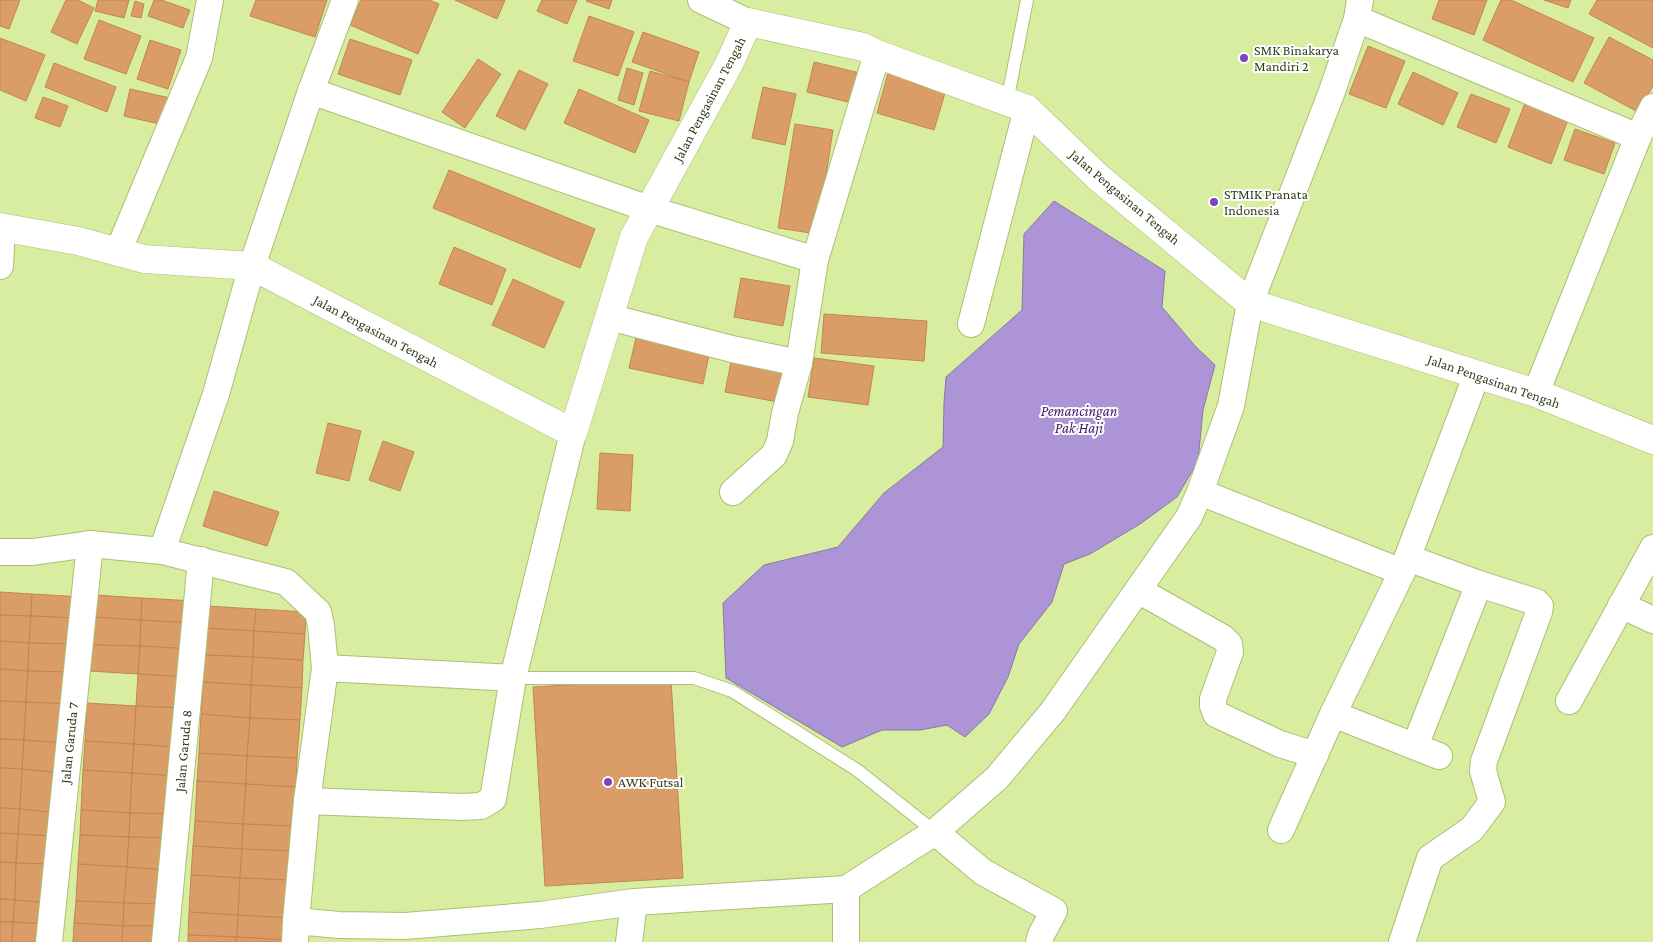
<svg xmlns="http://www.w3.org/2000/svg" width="1653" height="942" font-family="'Crimson Pro',serif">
<rect width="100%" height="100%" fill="#d8eda0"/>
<polygon fill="#ac94d6" stroke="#887a9f" points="1054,201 1165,271 1162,307 1196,347 1215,365 1203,410 1198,461 1177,497 1140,524 1090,554 1064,564 1052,602 1019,644 1008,677 989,714 965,737 947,725 920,730 882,730 842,747 726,678 723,603 764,565 838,547 884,493 943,447 944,403 946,377 1022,310 1024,234"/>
<g fill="#da9d68" stroke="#c28651">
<polygon points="0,0 20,0 9,29 0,26"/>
<polygon points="66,0 78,0 94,8 77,44 51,32"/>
<polygon points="98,0 129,0 124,18 95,11"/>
<polygon points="154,0 161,0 190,10 183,28 148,16"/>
<polygon points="256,0 327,0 315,37 250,16"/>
<polygon points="361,0 429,0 439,4 418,54 350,25"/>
<polygon points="455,0 505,0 497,19"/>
<polygon points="542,0 577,0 567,24 537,11"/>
<polygon points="587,0 612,0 609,9 586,1"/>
<polygon points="1439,0 1487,0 1474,35 1432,19"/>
<polygon points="1501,0 1511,0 1594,38 1573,82 1483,40"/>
<polygon points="1544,0 1571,0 1568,8"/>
<polygon points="1597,0 1653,0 1653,48 1589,14"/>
<polygon points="135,1 144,4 141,18 131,16"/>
<polygon points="589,16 634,32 618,76 573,61"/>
<polygon points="99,20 141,36 126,74 84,59"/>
<polygon points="643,32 699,52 689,82 632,62"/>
<polygon points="1609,37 1653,60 1653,86 1638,112 1584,83"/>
<polygon points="0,38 45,55 26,101 0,90"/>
<polygon points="350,39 412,60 400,95 338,74"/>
<polygon points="150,40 181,50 168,89 137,79"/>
<polygon points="1368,46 1405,61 1386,108 1349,94"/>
<polygon points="478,59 501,74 465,128 442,112"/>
<polygon points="814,62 864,74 856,104 807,92"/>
<polygon points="54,63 116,87 107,112 45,87"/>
<polygon points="890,66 948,83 934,130 877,113"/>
<polygon points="627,68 643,73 634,105 618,100"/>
<polygon points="519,70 548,84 525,130 496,116"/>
<polygon points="650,71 689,82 679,121 639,111"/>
<polygon points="1413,72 1458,93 1443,125 1398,104"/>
<polygon points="763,87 796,94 785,145 752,138"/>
<polygon points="130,89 170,98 164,125 124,116"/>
<polygon points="579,89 649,120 635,153 564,123"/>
<polygon points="1471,94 1510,109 1496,143 1457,127"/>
<polygon points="43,97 68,106 60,127 35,118"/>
<polygon points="1525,103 1568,120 1551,164 1508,147"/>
<polygon points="795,124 833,130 817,234 778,228"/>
<polygon points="1575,129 1615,143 1604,174 1564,160"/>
<polygon points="449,170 595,229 580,268 433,208"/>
<polygon points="454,247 506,269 492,305 439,284"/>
<polygon points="741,278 790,286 783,326 734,317"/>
<polygon points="513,279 564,302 544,348 492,325"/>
<polygon points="824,314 927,321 924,361 821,353"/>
<polygon points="638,329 711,345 703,384 629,368"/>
<polygon points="733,352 790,362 783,403 725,392"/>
<polygon points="814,358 874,366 868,405 808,397"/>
<polygon points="328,423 361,431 349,481 316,473"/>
<polygon points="383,441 414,452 400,491 369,480"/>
<polygon points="600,453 633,455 630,511 597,509"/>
<polygon points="214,491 279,512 267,546 203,526"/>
<polygon points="0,592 32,594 31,616 0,615"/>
<polygon points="32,594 83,597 78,618 31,616"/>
<polygon points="94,595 142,598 141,620 92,617"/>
<polygon points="142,598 193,601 191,623 141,620"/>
<polygon points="207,606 256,609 254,631 206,628"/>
<polygon points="256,609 306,612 305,634 254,631"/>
<polygon points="0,615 31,616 29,643 0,641"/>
<polygon points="31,616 78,618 75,644 29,643"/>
<polygon points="92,617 141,620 140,646 92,645"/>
<polygon points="141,620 191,623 190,649 140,646"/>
<polygon points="206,628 254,631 253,657 204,655"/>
<polygon points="254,631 305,634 303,660 253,657"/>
<polygon points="0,641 29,643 28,671 0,669"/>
<polygon points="29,643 75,644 69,672 28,671"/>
<polygon points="92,645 140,646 138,674 89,671"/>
<polygon points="140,646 190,649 188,677 138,674"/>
<polygon points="204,655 253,657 251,685 203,682"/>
<polygon points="253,657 303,660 302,688 251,685"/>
<polygon points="0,669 28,671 26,702 0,701"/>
<polygon points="28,671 69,672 66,704 26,702"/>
<polygon points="138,674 188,677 181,708 136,706"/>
<polygon points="671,679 683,878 545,886 533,687"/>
<polygon points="203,682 251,685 250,718 201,714"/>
<polygon points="251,685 302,688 300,720 250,718"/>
<polygon points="0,701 26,702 24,740 0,739"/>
<polygon points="26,702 66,704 65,743 24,740"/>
<polygon points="87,703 136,706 134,744 85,741"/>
<polygon points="136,706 181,708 175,747 134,744"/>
<polygon points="201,714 250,718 247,756 199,753"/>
<polygon points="250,718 300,720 297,758 247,756"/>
<polygon points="0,739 24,740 22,769 0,768"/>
<polygon points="24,740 65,743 61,773 22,769"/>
<polygon points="85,741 134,744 132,773 83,770"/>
<polygon points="134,744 175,747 172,776 132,773"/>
<polygon points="199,753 247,756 246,784 197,781"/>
<polygon points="247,756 297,758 296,787 246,784"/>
<polygon points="0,768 22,769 20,809 0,808"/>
<polygon points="22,769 61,773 57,813 20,809"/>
<polygon points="83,770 132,773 130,813 81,810"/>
<polygon points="132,773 172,776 170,814 130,813"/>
<polygon points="197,781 246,784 243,824 195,821"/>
<polygon points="246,784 296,787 293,826 243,824"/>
<polygon points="0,808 20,809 18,834 0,833"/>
<polygon points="20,809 57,813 53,836 18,834"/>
<polygon points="81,810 130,813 129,837 80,835"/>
<polygon points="130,813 170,814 170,838 129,837"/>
<polygon points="195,821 243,824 242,849 193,846"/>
<polygon points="243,824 293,826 292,851 242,849"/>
<polygon points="0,833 18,834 16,863 0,862"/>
<polygon points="18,834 53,836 49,864 16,863"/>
<polygon points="80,835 129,837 127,867 78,864"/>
<polygon points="129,837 170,838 163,870 127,867"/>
<polygon points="193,846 242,849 240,878 191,875"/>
<polygon points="242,849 292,851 290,880 240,878"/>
<polygon points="0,862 16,863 15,900 0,899"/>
<polygon points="16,863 49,864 47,903 15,900"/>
<polygon points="78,864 127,867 124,903 76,901"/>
<polygon points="127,867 163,870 160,904 124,903"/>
<polygon points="191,875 240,878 238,915 189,912"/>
<polygon points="240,878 290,880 288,918 238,915"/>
<polygon points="0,899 15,900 13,922 0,922"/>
<polygon points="15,900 47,903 47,924 13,922"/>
<polygon points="76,901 124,903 123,926 74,923"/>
<polygon points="124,903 160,904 159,926 123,926"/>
<polygon points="189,912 238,915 237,937 188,935"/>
<polygon points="238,915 288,918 287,940 237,937"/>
<polygon points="0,922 13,922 12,942 0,942"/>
<polygon points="13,922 47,924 44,942 12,942"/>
<polygon points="74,923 123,926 122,942 73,942"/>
<polygon points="123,926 159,926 158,942 122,942"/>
<polygon points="188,935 237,937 236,942 188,942"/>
<polygon points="237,937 287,940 286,942 236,942"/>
</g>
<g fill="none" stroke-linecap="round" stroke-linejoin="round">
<g stroke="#abbf75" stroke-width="14">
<g id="service">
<polyline points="1007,102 1027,0"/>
<polyline points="513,678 694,678 732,691 857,770 935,832"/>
</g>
</g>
<g stroke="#abbf75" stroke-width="28">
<g id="minor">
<polyline points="701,0 748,22"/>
<polyline points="1357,19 1638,137"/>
<polyline points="311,91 649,209 815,260"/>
<polyline points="118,252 199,58 210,0"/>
<polyline points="0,266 2,228"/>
<polyline points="609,317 732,349 799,363 815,260 877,54"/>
<polyline points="971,324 1027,109"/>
<polyline points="1536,393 1638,137 1653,107"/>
<polyline points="733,492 774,455 780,441 785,413 799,363"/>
<polyline points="1200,492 1402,572"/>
<polyline points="162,551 216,394 252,266 311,91 345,0"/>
<polyline points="0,552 33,552 90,544 162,551 286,582 318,612 321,625 325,668 307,801 296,921"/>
<polyline points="1408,558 1479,584 1415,746"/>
<polyline points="1138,590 1223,638 1229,644 1230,652 1213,699 1213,706 1216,714 1280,744 1315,755"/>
<polyline points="1621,605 1653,620"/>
<polyline points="325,668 513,678"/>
<polyline points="1569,701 1653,548"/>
<polyline points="1333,714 1439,756"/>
<polyline points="307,801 462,807 481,806 493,799 513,678 573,433"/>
<polyline points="1281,830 1333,714 1402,572 1477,374"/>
<polyline points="935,832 983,872 1054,911 1041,935 1039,942"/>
<polyline points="49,942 90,544"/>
<polyline points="165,942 201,560"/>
<polyline points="295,942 296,921 339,925 405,926 540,915 634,902 846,889 935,832 997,778 1053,711 1189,517 1200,492 1231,406 1250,303 1331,94 1357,19 1360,0"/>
<polyline points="629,942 634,902"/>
<polyline points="846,942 846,889"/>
<polyline points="1402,942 1430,858 1472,829 1492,802 1483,771 1484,761 1539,612 1540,606 1536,602 1479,584"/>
</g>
</g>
<g stroke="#abbf75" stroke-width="29">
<polyline id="tertiary" points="0,227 78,241 144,259 252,266 573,433 634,237 729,64 748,22 863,47 877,54 1027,109 1099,178 1250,303 1536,393 1653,440"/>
</g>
<use href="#service" stroke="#fff" stroke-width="12"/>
<use href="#minor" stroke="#fff" stroke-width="26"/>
<use href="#tertiary" stroke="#fff" stroke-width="28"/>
</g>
<g fill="#7b45bc" stroke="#fff" stroke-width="2">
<circle cx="1244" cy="58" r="5"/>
<circle cx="1214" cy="202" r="5"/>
<circle cx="608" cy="782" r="5"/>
</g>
<g text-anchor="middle" stroke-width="4" stroke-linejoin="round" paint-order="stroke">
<g font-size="14" fill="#353d1e" stroke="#fff" text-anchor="start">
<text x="1254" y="55">SMK Binakarya<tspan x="1254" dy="16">Mandiri 2</tspan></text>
<text x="1224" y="199">STMIK Pranata<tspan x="1224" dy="16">Indonesia</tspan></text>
<text x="618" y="787">AWK Futsal</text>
</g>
<g font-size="14" fill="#353d1e" stroke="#fff">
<text transform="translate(709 99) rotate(-62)" y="5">Jalan Pengasinan Tengah</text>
<text transform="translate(1125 197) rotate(40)" y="5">Jalan Pengasinan Tengah</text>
<text transform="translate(376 331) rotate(28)" y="5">Jalan Pengasinan Tengah</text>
<text transform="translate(1494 381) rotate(19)" y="5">Jalan Pengasinan Tengah</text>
<text transform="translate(69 743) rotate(-84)" y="5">Jalan Garuda 7</text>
<text transform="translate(183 751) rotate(-85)" y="5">Jalan Garuda 8</text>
</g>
<g font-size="15" font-style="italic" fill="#45216e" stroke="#fff">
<text x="1079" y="416">Pemancingan<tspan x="1079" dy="17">Pak Haji</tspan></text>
</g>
</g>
</svg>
